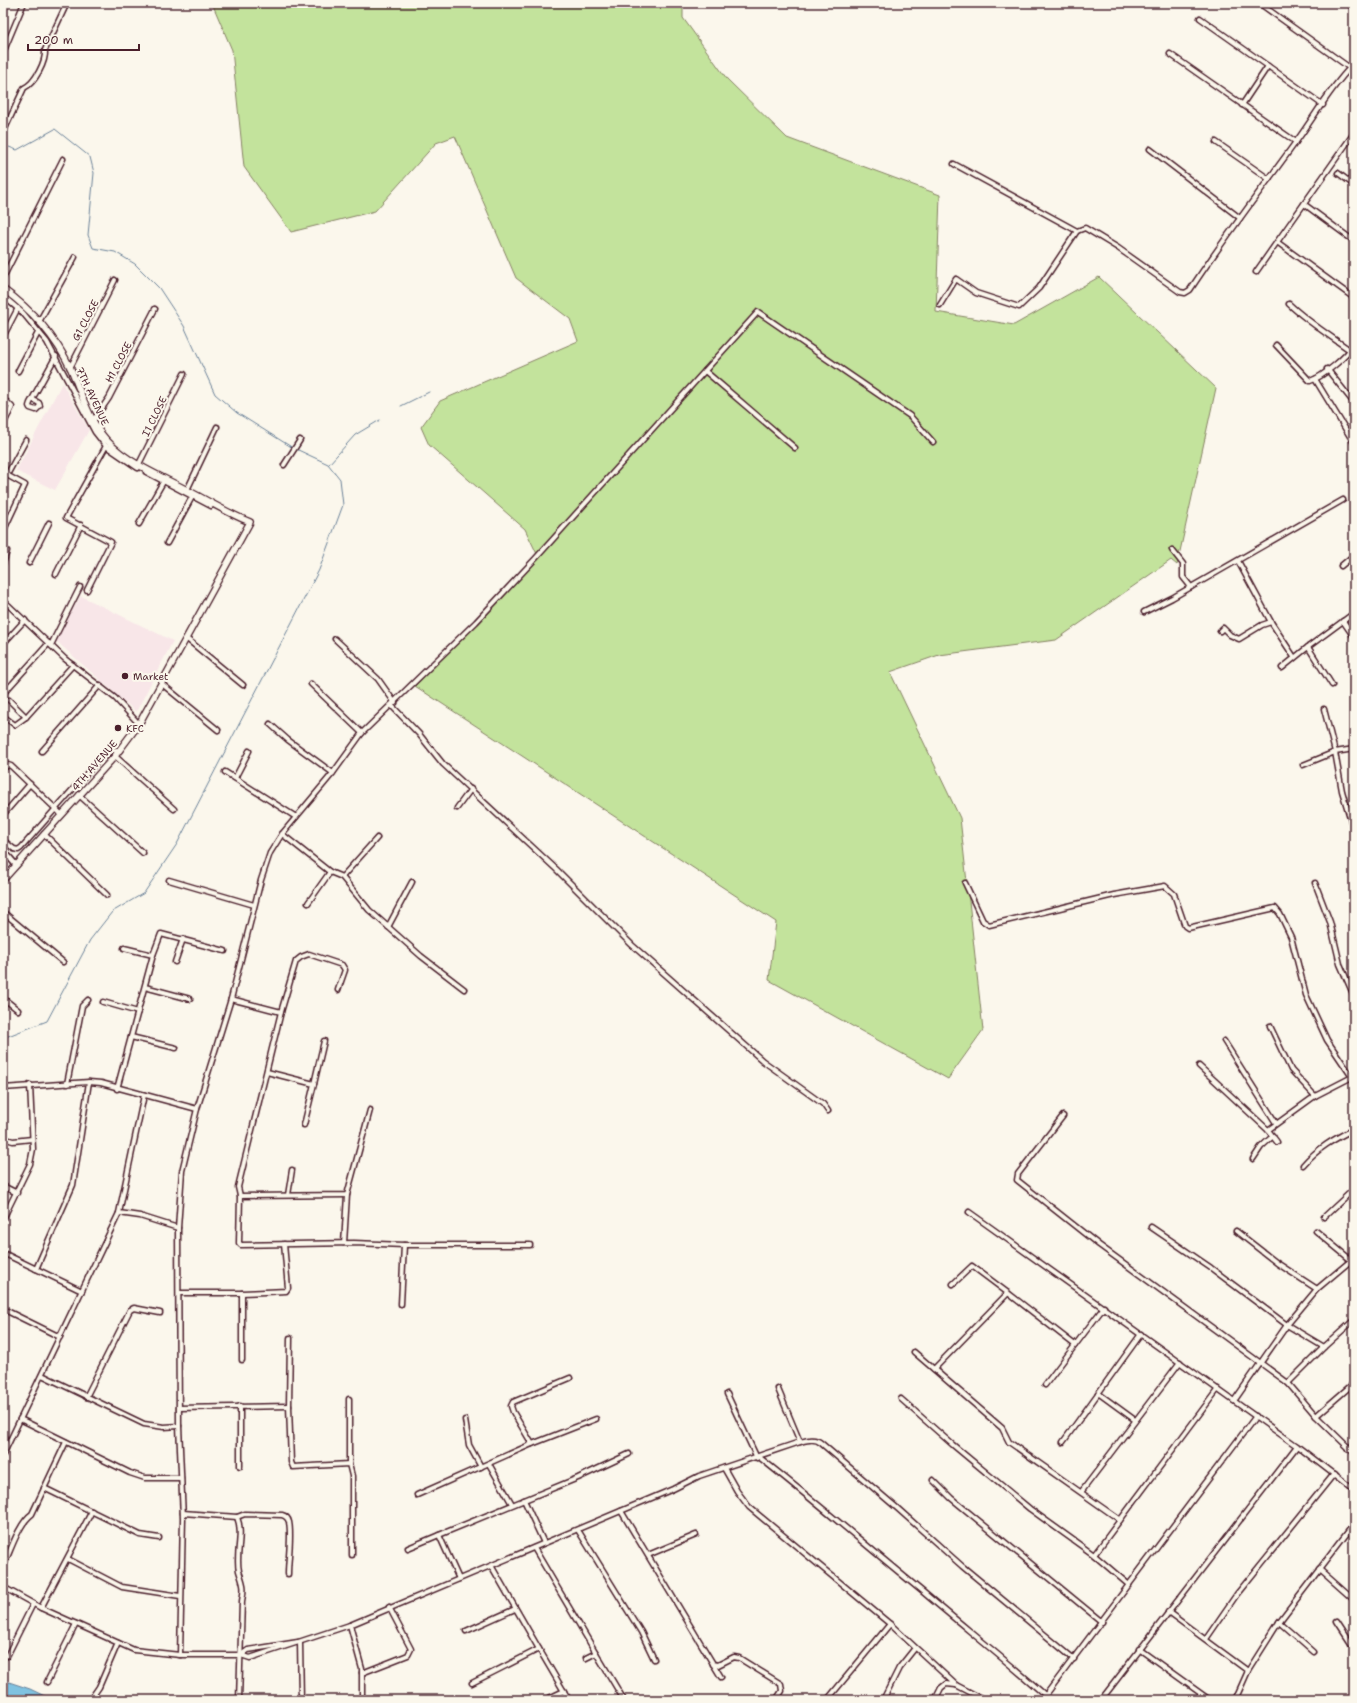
<svg xmlns="http://www.w3.org/2000/svg" width="1357" height="1703" font-family="'Shantell Sans',sans-serif">
<rect width="100%" height="100%" fill="#fbf7ec"/>
<filter id="ink" filterUnits="userSpaceOnUse"><feTurbulence type="fractalNoise" baseFrequency=".025" numOctaves="2"/><feDisplacementMap in="SourceGraphic" scale="8" xChannelSelector="R" yChannelSelector="G"/><feConvolveMatrix kernelMatrix="1 2 1 2 8 2 1 2 1" color-interpolation-filters="sRGB"/></filter>
<g filter="url(#ink)">
<g fill="#f8e6e8">
<polygon points="62,383 89,430 55,490 16,471"/>
<polygon points="81,596 173,641 136,712 55,640"/>
</g>
<polygon fill="#c3e39c" stroke="#868164" points="212,3 683,3 683,18 727,79 787,138 940,195 936,312 1014,325 1099,277 1216,388 1177,565 1171,560 1056,640 939,655 890,672 960,818 983,1030 948,1079 769,980 776,922 415,686 537,554 525,529 429,445 421,427 440,401 578,341 570,319 516,278 455,136 436,143 375,211 291,232 244,167 232,50"/>
<polygon fill="#7fc2e0" stroke="#6a8198" points="3,1680 30,1689 53,1700 3,1700"/>
<g fill="none" stroke-linecap="round" stroke-linejoin="round">
<g stroke="#6a8198" stroke-width="1">
<polyline points="9,147 17,150 55,129 90,157 94,173 88,235 93,248 115,252 135,264 159,288 184,326 215,394 237,413 293,448"/>
<polyline points="401,406 429,392"/>
<polyline points="329,464 355,435 380,420"/>
<polyline points="3,1038 47,1021 90,940 112,912 144,893 177,844 319,570 343,505 340,479 328,464 296,449"/>
</g>
<g stroke="#4a1f2b" stroke-width="7">
<g id="minor">
<polyline points="1259,3 1350,68"/>
<polyline points="1348,3 1354,7"/>
<polyline points="1200,18 1268,66"/>
<polyline points="3,53 24,3"/>
<polyline points="1170,54 1296,142"/>
<polyline points="1242,105 1268,66 1323,105"/>
<path d="M3,133L24,88C35,83 46,62 45,50L67,3"/>
<polyline points="1354,133 1277,242 1354,298"/>
<polyline points="1216,142 1269,179"/>
<polyline points="1150,149 1240,218"/>
<path d="M954,164L1077,231L1085,228L1118,248L1180,292L1185,293L1190,290C1224,238 1262,189 1298,139C1314,117 1332,86 1350,68L1354,70"/>
<polyline points="1338,173 1354,185"/>
<polyline points="1304,204 1354,241"/>
<polyline points="1256,272 1277,242"/>
<polyline points="3,278 63,159"/>
<polyline points="3,296 23,313 47,342 95,432 106,446 138,468"/>
<path d="M1289,304C1309,323 1332,337 1354,353"/>
<polyline points="940,305 956,279 976,293 1019,307 1039,288 1077,231"/>
<polyline points="40,320 75,257"/>
<polyline points="3,337 18,308"/>
<path d="M1276,345L1310,381C1323,377 1347,356 1354,345"/>
<polyline points="70,368 115,280"/>
<polyline points="1327,369 1354,403"/>
<polyline points="18,371 39,331"/>
<polyline points="705,371 795,448"/>
<polyline points="1315,379 1354,443"/>
<polyline points="32,399 39,403 40,406 36,410 30,408 29,406 30,403 56,356"/>
<polyline points="3,402 7,402 12,407 3,425"/>
<polyline points="3,410 9,413"/>
<polyline points="93,421 109,398 155,309"/>
<path d="M933,442L910,416L758,312L536,558L476,622L362,733L333,773L282,834L270,853L261,880L231,999L197,1109L182,1171L178,1228L179,1426L183,1518L180,1655H241L250,1658L350,1625L673,1489L699,1476L800,1442C808,1440 815,1438 821,1443L897,1508L962,1566L1074,1659"/>
<polyline points="284,465 300,440"/>
<polyline points="138,466 184,374"/>
<polyline points="146,472 211,506"/>
<polyline points="3,473 25,485 3,532"/>
<polyline points="7,475 26,440"/>
<polyline points="187,490 217,427"/>
<polyline points="139,524 163,482"/>
<polyline points="167,543 192,497"/>
<polyline points="3,549 7,551 3,564"/>
<polyline points="1172,550 1183,564 1183,577 1191,587"/>
<polyline points="1238,561 1271,622 1294,657"/>
<polyline points="29,563 49,523"/>
<polyline points="1341,566 1354,555"/>
<polyline points="56,574 81,525"/>
<polyline points="87,590 111,542 66,518 106,446"/>
<polyline points="3,600 65,659 115,698 139,724"/>
<polyline points="1144,612 1172,598 1343,500"/>
<polyline points="1343,621 1354,637"/>
<polyline points="1220,631 1223,628 1230,635 1239,639 1262,625 1271,622"/>
<polyline points="187,639 243,685"/>
<polyline points="335,639 378,679 395,703"/>
<polyline points="3,644 25,620"/>
<polyline points="51,645 80,587"/>
<polyline points="1282,668 1308,647"/>
<polyline points="162,684 218,730"/>
<polyline points="311,684 362,733"/>
<polyline points="1332,685 1308,647 1354,613"/>
<polyline points="3,694 49,643"/>
<polyline points="9,700 26,717"/>
<polyline points="392,706 419,734 443,764 556,869 632,945 763,1061 823,1104 828,1111"/>
<polyline points="1324,709 1335,752 1354,749"/>
<polyline points="3,716 15,725 26,717 73,665"/>
<polyline points="270,724 288,740 333,773"/>
<polyline points="42,751 100,685"/>
<polyline points="115,756 174,809"/>
<polyline points="1303,765 1335,752 1342,791 1354,831"/>
<polyline points="3,769 8,765 11,766 61,814"/>
<polyline points="225,772 296,817"/>
<polyline points="235,778 249,751"/>
<polyline points="79,795 143,853"/>
<polyline points="457,808 471,789"/>
<polyline points="3,815 30,784"/>
<polyline points="44,834 107,895"/>
<polyline points="282,834 330,872 342,877 369,910 421,956 464,989"/>
<polyline points="3,840 14,849 18,850 21,848 96,763 112,750 120,750"/>
<polyline points="3,861 3,865"/>
<polyline points="342,877 377,838"/>
<polyline points="169,880 254,905"/>
<polyline points="965,883 983,921 989,925 1114,895 1165,886 1174,894 1185,926 1188,928 1275,908 1280,914 1291,937 1306,995 1327,1040 1352,1077"/>
<polyline points="1315,883 1330,922 1340,964 1354,996"/>
<polyline points="308,903 330,872"/>
<polyline points="3,912 63,962"/>
<polyline points="388,927 412,882"/>
<polyline points="124,948 153,955"/>
<polyline points="175,962 183,939"/>
<polyline points="145,987 190,999"/>
<polyline points="338,990 345,970 342,965 309,954 301,957 296,961 281,1012 238,1187 240,1196 239,1243 241,1245 354,1243 404,1245 401,1304"/>
<polyline points="3,998 18,1010"/>
<polyline points="231,999 281,1012"/>
<polyline points="103,1002 138,1012"/>
<polyline points="1270,1026 1291,1070 1315,1096"/>
<polyline points="131,1037 176,1048"/>
<polyline points="1224,1041 1276,1123"/>
<polyline points="1199,1066 1268,1130 1315,1096 1354,1076"/>
<polyline points="267,1072 314,1084 304,1125"/>
<polyline points="67,1084 82,1006 88,1000"/>
<polyline points="314,1084 324,1041"/>
<polyline points="3,1088 89,1082 101,1083 197,1109"/>
<polyline points="117,1089 153,955 161,934 225,951"/>
<polyline points="1063,1116 1018,1174 1017,1180 1099,1245 1288,1383 1316,1416 1354,1383"/>
<polyline points="1268,1130 1277,1142"/>
<polyline points="3,1138 13,1141 32,1139"/>
<polyline points="1253,1159 1261,1147 1273,1136"/>
<path d="M1303,1165C1318,1148 1334,1139 1354,1129"/>
<polyline points="3,1186 17,1193"/>
<polyline points="288,1195 292,1170"/>
<polyline points="240,1196 347,1195 370,1110"/>
<polyline points="969,1212 1297,1446 1354,1490"/>
<polyline points="119,1213 140,1216 178,1228"/>
<polyline points="1324,1217 1354,1189"/>
<polyline points="3,1219 30,1164 33,1149 30,1085"/>
<polyline points="1151,1227 1211,1268 1287,1325 1324,1347 1354,1320"/>
<polyline points="1316,1231 1351,1260"/>
<polyline points="344,1243 347,1195"/>
<polyline points="404,1245 530,1245"/>
<polyline points="3,1253 82,1291"/>
<polyline points="36,1269 73,1185 89,1082"/>
<polyline points="953,1284 972,1266 1008,1293"/>
<polyline points="1317,1289 1354,1258"/>
<polyline points="180,1293 242,1293 286,1291 288,1288 284,1244"/>
<polyline points="242,1293 242,1360"/>
<polyline points="3,1309 60,1337"/>
<polyline points="290,1338 289,1406 291,1462 293,1467 349,1464 352,1476 352,1555"/>
<polyline points="914,1352 1002,1428 1009,1442 1120,1520"/>
<polyline points="934,1369 1008,1293 1075,1345"/>
<polyline points="42,1375 144,1424 164,1427 179,1426"/>
<polyline points="1288,1383 1324,1347"/>
<polyline points="1045,1385 1104,1307"/>
<polyline points="778,1389 800,1442"/>
<polyline points="1098,1393 1135,1420"/>
<polyline points="727,1394 757,1458"/>
<polyline points="86,1397 130,1310 134,1308 160,1313"/>
<polyline points="901,1399 953,1445 1030,1509 1094,1555 1129,1585"/>
<polyline points="1234,1401 1287,1325 1317,1289 1277,1263 1236,1231"/>
<polyline points="179,1408 289,1406"/>
<polyline points="1316,1416 1354,1453"/>
<polyline points="20,1419 130,1473 145,1478 181,1478"/>
<polyline points="465,1420 469,1445 481,1467"/>
<polyline points="1063,1442 1141,1334"/>
<polyline points="532,1444 513,1412 511,1406 513,1402 570,1378"/>
<polyline points="1349,1449 1354,1444"/>
<polyline points="3,1455 119,1213 144,1095"/>
<path d="M759,1457C815,1501 868,1547 923,1592C964,1627 1006,1660 1046,1696"/>
<polyline points="349,1464 349,1399"/>
<polyline points="489,1464 512,1504"/>
<polyline points="240,1466 240,1406"/>
<polyline points="724,1468 737,1491 749,1507 890,1624 956,1685"/>
<polyline points="933,1480 951,1498 1102,1622"/>
<polyline points="44,1488 140,1535 159,1538"/>
<polyline points="1082,1491 1180,1362"/>
<polyline points="417,1495 532,1444 596,1419"/>
<polyline points="524,1500 544,1543"/>
<polyline points="621,1511 721,1677"/>
<path d="M183,1513L237,1517L245,1514L282,1515C286,1516 288,1518 289,1522C292,1536 288,1559 288,1574"/>
<path d="M237,1517C244,1534 235,1554 239,1571C243,1584 245,1586 242,1601L239,1700"/>
<polyline points="578,1530 641,1632 654,1659"/>
<polyline points="408,1548 439,1535"/>
<polyline points="534,1548 596,1653 586,1658"/>
<polyline points="648,1555 696,1535"/>
<polyline points="1094,1555 1218,1389"/>
<polyline points="68,1559 122,1587 180,1596"/>
<path d="M3,1567C10,1552 19,1523 32,1514L66,1442"/>
<polyline points="1319,1569 1354,1600"/>
<polyline points="459,1579 439,1535 578,1478 629,1454"/>
<polyline points="3,1587 41,1608 92,1511"/>
<polyline points="41,1608 134,1650 180,1655"/>
<polyline points="1168,1612 1248,1671"/>
<polyline points="1337,1621 1354,1647"/>
<polyline points="350,1625 362,1669 362,1700"/>
<polyline points="466,1631 515,1609"/>
<polyline points="1206,1639 1237,1594 1334,1474"/>
<polyline points="300,1642 301,1700"/>
<polyline points="539,1649 569,1700"/>
<polyline points="1139,1649 1210,1700"/>
<polyline points="1313,1652 1279,1622 1354,1524"/>
<polyline points="596,1653 624,1700"/>
<polyline points="241,1655 248,1650 298,1642"/>
<polyline points="7,1656 33,1604"/>
<polyline points="713,1664 718,1665 734,1657 739,1658 781,1684 782,1691 776,1700"/>
<polyline points="362,1673 408,1655 411,1649 389,1607"/>
<polyline points="47,1682 76,1624"/>
<polyline points="472,1683 539,1649 492,1567"/>
<polyline points="828,1699 890,1624"/>
<polyline points="90,1700 99,1687 118,1643"/>
<polyline points="545,1700 564,1691"/>
<polyline points="883,1700 899,1668 915,1648"/>
<polyline points="935,1700 941,1688 946,1684 956,1685 985,1700"/>
<polyline points="1042,1700 1256,1416"/>
<polyline points="1101,1700 1297,1446"/>
<polyline points="1235,1700 1248,1671 1279,1622"/>
<polyline points="1353,1700 1354,1698"/>
</g>
</g>
<g stroke="#4a1f2b" stroke-width="8">
<polyline id="tertiary" points="3,850 16,865"/>
</g>
<g stroke="#4a1f2b" stroke-width="8">
<path id="secondary" d="M3,289C32,310 55,336 71,369C80,390 87,414 100,432C121,461 155,473 185,489C207,500 227,513 250,522L139,724L115,756L3,880"/>
</g>
<use href="#minor" stroke="#fbf7ec" stroke-width="4"/>
<use href="#tertiary" stroke="#fbf7ec" stroke-width="4.5"/>
<use href="#secondary" stroke="#fbf7ec" stroke-width="5.5"/>
</g>
</g>
<g fill="#4a1f2b" stroke="#fbf7ec" stroke-width="1.5">
<circle cx="125" cy="676" r="4"/>
<circle cx="118" cy="728" r="4"/>
</g>
<g text-anchor="middle" stroke-width="4" stroke-linejoin="round" paint-order="stroke">
<g font-size="10" fill="#4a1f2b" stroke="#fbf7ec">
<text transform="translate(85 320) rotate(-62)" y="4">G1 CLOSE</text>
<text transform="translate(118 362) rotate(-62)" y="4">H1 CLOSE</text>
<text transform="translate(93 396) rotate(65)" y="4">7TH AVENUE</text>
<text transform="translate(154 416) rotate(-64)" y="4">I1 CLOSE</text>
<text transform="translate(94 765) rotate(-49)" y="4">4TH AVENUE</text>
</g>
<g font-size="10" fill="#4a1f2b" stroke="#fbf7ec" text-anchor="start">
<text x="133" y="680">Market</text>
<text x="126" y="732">KFC</text>
</g>
</g>
<rect width="1357" height="1703" fill="none" stroke="#fbf7ec" stroke-width="16"/>
<rect x="8" y="8" width="1341" height="1687" fill="none" stroke="#4a1f2b" stroke-width="1.5" filter="url(#ink)"/>
<path d="M28 44v6h111v-6" fill="none" stroke="#4a1f2b" stroke-width="2"/>
<text x="34" y="44" font-size="12" fill="#4a1f2b" stroke="#fbf7ec" stroke-width="3" paint-order="stroke">200 m</text>
</svg>
